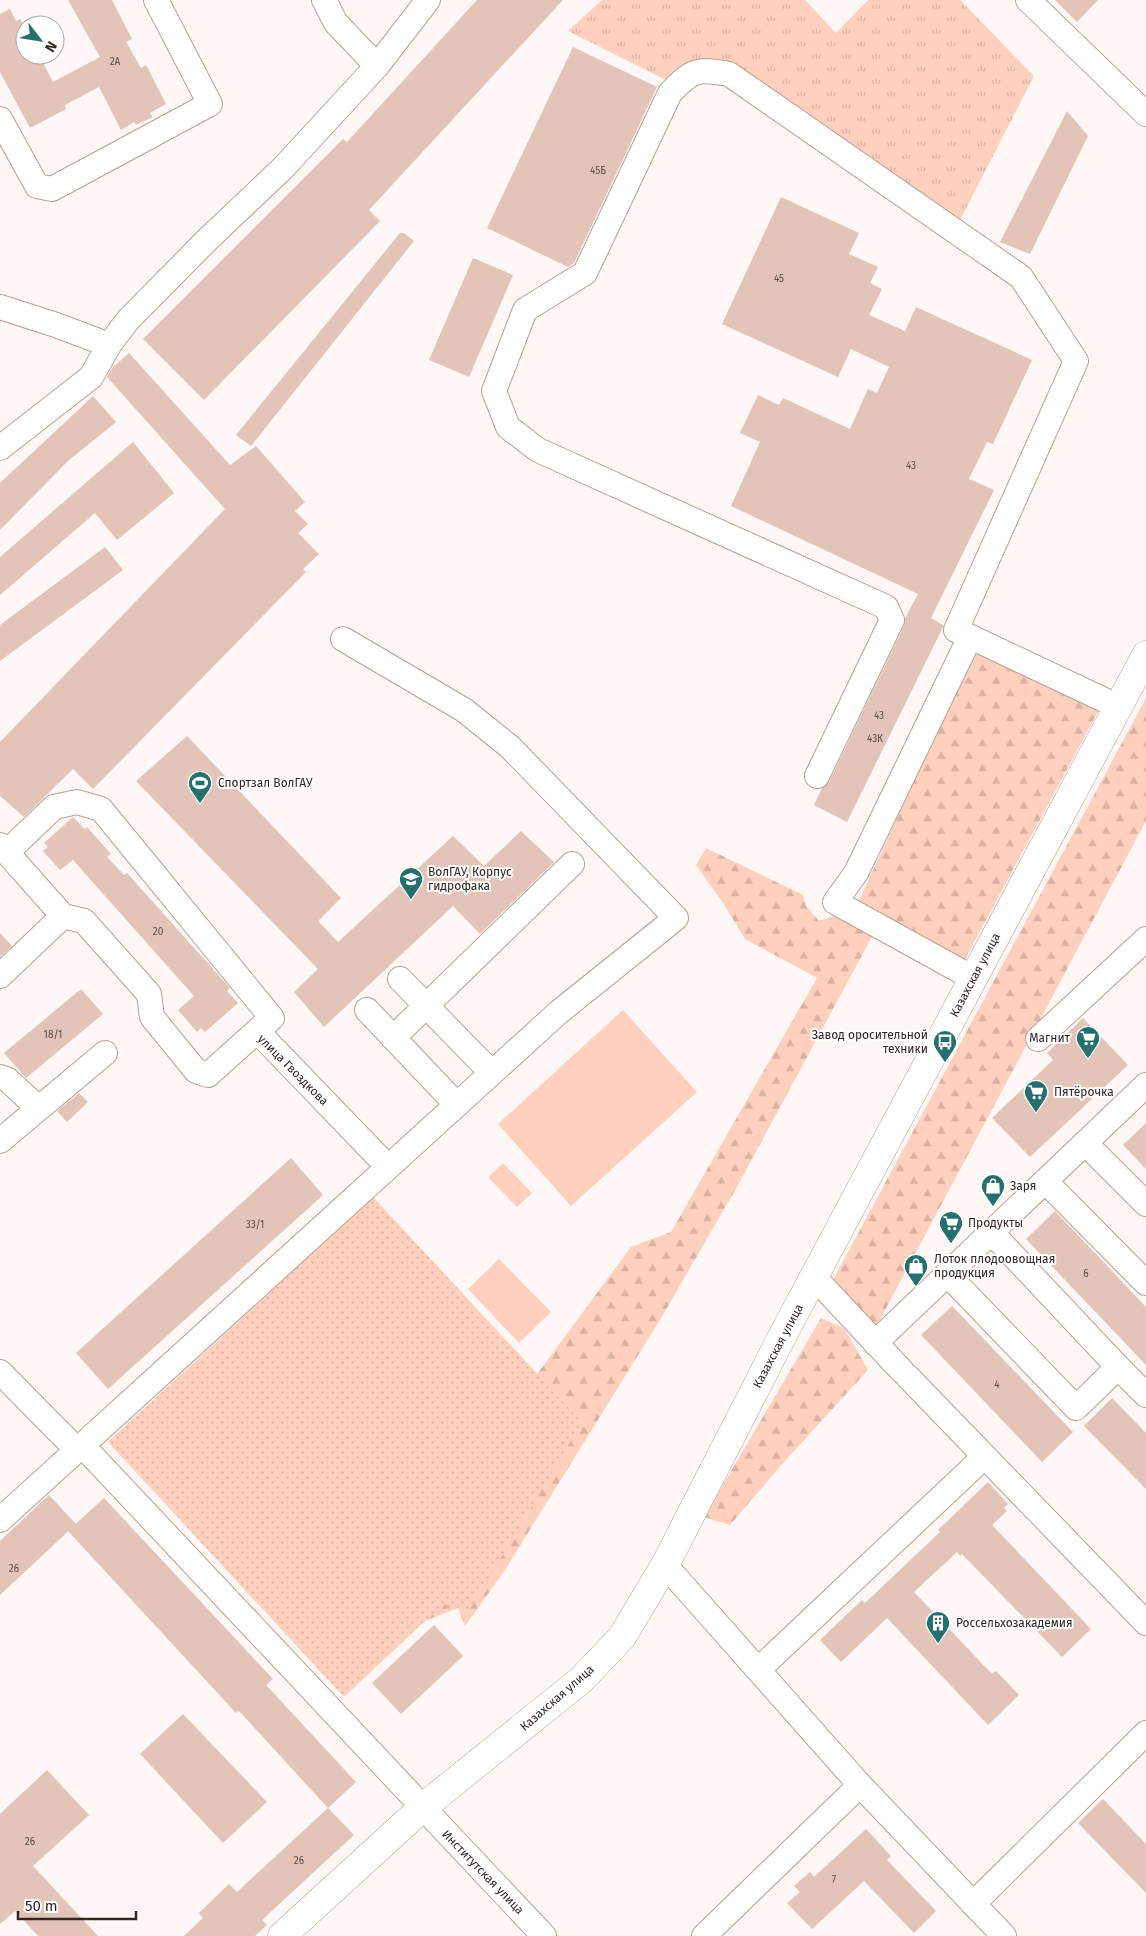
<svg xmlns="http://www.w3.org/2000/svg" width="1146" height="1936" font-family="'Fira Sans',sans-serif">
<defs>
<pattern id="grass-tufts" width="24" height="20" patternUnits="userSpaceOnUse" patternTransform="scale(1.25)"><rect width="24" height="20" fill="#ffd0bd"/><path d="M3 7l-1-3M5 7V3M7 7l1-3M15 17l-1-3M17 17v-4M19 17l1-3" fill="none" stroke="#dbb2a2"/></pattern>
<pattern id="forest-firs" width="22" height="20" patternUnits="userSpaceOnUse" patternTransform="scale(1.25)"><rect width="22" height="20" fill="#ffd0bd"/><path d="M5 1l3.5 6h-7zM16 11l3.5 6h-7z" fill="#dbb2a2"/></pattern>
<pattern id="park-dots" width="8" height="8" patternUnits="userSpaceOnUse" patternTransform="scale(1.25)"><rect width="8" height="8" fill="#ffd0bd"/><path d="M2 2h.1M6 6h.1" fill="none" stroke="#dbb2a2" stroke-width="1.8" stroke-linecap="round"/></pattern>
</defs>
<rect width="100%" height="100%" fill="#fef7f5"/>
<polygon fill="url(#grass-tufts)" points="602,0 805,0 836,33 868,0 960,0 1034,76 958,224 734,63 695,67 670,82 568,31"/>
<g fill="url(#forest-firs)">
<polygon points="976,646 1099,710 964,961 858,903"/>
<polygon points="1146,698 1146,821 875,1329 833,1280"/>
<polygon points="706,848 803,895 806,906 819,921 837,915 873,935 738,1185 663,1315 503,1573 465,1626 458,1608 422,1622 521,1396 631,1247 671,1232 817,978 745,939 723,903 696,865"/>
<polygon points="821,1318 844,1328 868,1370 784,1462 730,1525 704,1517"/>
</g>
<polygon fill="url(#park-dots)" points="373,1197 582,1422 469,1611 443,1604 344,1697 108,1442"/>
<g fill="#ffd0bd">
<polygon points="623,1010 697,1092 571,1206 498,1124"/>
<polygon points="503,1163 532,1193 517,1207 488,1177"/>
<polygon points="499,1259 551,1312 519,1343 468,1289"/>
</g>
<g fill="#e2c4b9">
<polygon points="68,0 112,0 132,39 126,42 141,68 146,65 166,104 150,113 153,117 136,125 134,122 121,130 99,87 65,105 66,109 30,128 0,72 0,14 10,9 16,21 20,19 25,29 25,55 39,55 53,82 100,57"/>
<polygon points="477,0 563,0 369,210 380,221 204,400 143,339 343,139 347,142"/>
<polygon points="1055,0 1098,0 1077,22"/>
<polygon points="573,47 657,87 574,263 568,267 487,228"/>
<polygon points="1067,111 1088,136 1030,254 1000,242"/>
<polygon points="781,197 859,233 849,254 878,267 870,283 882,289 869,315 905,331 916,307 1032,360 993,444 987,442 969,479 994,490 931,618 943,625 943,627 847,822 814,805 822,788 829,782 904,626 905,618 918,594 731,506 760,442 740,433 758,395 779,405 783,398 850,429 868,389 877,393 889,367 851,349 838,377 722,324"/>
<polygon points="400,233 404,233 414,241 251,446 236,435"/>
<polygon points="473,258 513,275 469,377 429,360"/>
<polygon points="129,353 230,465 256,446 305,502 295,511 308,524 298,533 319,554 303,569 306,572 93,789 73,769 24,817 0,796 0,742 225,509 107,377 112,368"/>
<polygon points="93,396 116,422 68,461 0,530 0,483"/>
<polygon points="133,442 174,493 117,540 95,513 0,595 0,557"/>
<polygon points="105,547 123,570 0,661 0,625"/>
<polygon points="187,736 341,898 318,921 338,942 453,836 484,866 521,831 554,862 480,934 453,906 324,1027 294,992 318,969 136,781"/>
<polygon points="73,817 85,829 87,827 111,854 107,857 124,875 127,873 230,988 227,991 238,1003 205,1032 201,1028 197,1032 178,1010 194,996 73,860 60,870 43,851 48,847 44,843"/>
<polygon points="0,933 12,946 0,957"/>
<polygon points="81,989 103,1014 26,1078 4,1053"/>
<polygon points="1083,1018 1128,1065 1030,1157 992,1118 1053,1060 1047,1053"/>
<polygon points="79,1093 88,1102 67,1122 57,1111"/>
<polygon points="1146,1123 1146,1169 1123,1145"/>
<polygon points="291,1158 323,1195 108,1389 76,1353"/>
<polygon points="1055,1211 1146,1307 1146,1365 1026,1239"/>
<polygon points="952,1306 1073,1432 1042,1462 921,1335"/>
<polygon points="1112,1398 1146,1433 1146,1489 1084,1426"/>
<polygon points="988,1482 1008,1504 1004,1508 1007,1511 992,1525 1091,1629 1062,1657 962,1554 960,1556 957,1552 914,1592 992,1674 996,1671 1019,1695 988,1725 887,1618 841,1662 820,1640 862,1600 865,1603 940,1532 938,1530"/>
<polygon points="49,1495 76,1524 0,1595 0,1541"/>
<polygon points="104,1498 273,1679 266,1685 356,1782 328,1808 239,1711 236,1713 68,1531"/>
<polygon points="434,1625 463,1656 401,1714 372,1683"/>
<polygon points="183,1714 267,1802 223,1843 140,1754"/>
<polygon points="47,1770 89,1815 33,1866 98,1936 38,1936 15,1911 0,1924 0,1814"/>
<polygon points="1103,1799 1146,1844 1146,1893 1078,1823"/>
<polygon points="328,1808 354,1835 262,1920 267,1925 255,1936 184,1936 203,1918 199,1913 229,1884 237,1892"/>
<polygon points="866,1829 891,1856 887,1860 936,1911 914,1933 864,1881 812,1929 787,1903 800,1892 794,1886 810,1872 814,1877"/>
</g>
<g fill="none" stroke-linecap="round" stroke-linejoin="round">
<g stroke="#bb9f94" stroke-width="26">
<g id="minor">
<polyline points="324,0 336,23 377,66"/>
<polyline points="1028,0 1146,114"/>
<polyline points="0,119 37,186 52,189 210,104 156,0"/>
<polyline points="0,307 56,325 109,345"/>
<polyline points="0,448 91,377 109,345 128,320 207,240 283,168 377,66 428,0"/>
<polyline points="970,637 856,873 835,902 973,978"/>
<path d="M817,776L892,620L886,607L538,450L508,427L494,391L525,310L585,273L670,93C692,70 697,68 729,74L1021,277L1076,361L956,630L1119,707"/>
<polyline points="0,845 63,916 84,921 149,994 152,1017 196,1071 208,1075 257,1031 388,1167"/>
<polyline points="7,852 54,807 77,802 101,809 272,1018 257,1031"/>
<polyline points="0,976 63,916"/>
<polyline points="400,979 492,1073"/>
<polyline points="367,1010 457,1105"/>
<polyline points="393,1038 572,864"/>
<polyline points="1038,1039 1146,939"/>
<polyline points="0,1077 8,1080 38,1108"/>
<polyline points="0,1141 105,1053"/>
<polyline points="1085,1143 1146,1204"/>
<polyline points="1045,1181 1146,1283"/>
<polyline points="947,1274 1076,1408 1118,1367 991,1232"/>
<polyline points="815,1278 902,1371"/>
<polyline points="875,1343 1146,1085"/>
<polyline points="1118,1367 1146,1395"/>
<polyline points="0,1372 77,1450"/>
<polyline points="908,1377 1146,1623"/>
<polyline points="82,1445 544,1936"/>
<polyline points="0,1520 559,1012 676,918 510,747 464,710 343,639"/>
<polyline points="665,1565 860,1785 1004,1936"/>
<polyline points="759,1669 984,1457"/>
<polyline points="973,1904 1146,1733"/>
<polyline points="704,1936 860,1785"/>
</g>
</g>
<g stroke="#bb9f94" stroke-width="29">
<polyline id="major" points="282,1936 422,1808 581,1680 622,1637 665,1565 786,1329 1146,655"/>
</g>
<use href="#minor" stroke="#fff" stroke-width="24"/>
<use href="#major" stroke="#fff" stroke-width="28"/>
</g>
<defs>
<g id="stadium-pin" transform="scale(1.25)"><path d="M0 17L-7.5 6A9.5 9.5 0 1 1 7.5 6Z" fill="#25706e" stroke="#fff"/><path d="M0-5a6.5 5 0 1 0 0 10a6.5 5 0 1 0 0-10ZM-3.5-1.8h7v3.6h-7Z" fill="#fff"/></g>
<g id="university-pin" transform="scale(1.25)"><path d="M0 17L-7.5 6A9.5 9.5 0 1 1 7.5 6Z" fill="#25706e" stroke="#fff"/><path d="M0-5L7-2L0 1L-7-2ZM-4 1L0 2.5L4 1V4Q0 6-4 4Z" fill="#fff"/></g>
<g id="supermarket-pin" transform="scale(1.25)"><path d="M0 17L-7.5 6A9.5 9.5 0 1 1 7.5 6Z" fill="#25706e" stroke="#fff"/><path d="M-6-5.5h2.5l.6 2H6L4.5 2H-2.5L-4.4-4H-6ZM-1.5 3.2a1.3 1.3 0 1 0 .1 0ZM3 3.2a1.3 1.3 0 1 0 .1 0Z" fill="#fff"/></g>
<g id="bus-pin" transform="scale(1.25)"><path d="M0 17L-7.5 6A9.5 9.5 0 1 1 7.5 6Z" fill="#25706e" stroke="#fff"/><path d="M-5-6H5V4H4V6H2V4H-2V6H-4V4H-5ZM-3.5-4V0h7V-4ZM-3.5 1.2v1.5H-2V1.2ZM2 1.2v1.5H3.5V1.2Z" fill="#fff"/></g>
<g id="shop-pin" transform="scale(1.25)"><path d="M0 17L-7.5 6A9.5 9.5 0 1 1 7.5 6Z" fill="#25706e" stroke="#fff"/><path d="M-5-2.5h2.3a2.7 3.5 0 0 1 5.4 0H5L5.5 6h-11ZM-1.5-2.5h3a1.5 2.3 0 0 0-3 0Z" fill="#fff"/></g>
<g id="building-pin" transform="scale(1.25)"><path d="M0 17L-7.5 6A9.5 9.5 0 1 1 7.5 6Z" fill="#25706e" stroke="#fff"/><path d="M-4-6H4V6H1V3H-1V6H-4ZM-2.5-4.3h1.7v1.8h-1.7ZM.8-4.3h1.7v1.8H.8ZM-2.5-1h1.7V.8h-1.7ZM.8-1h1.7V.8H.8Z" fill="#fff"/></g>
</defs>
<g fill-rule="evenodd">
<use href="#stadium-pin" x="200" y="783"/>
<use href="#university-pin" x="411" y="879"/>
<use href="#supermarket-pin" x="1088" y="1038"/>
<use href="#bus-pin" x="945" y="1042"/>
<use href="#supermarket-pin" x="1036" y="1092"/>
<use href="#shop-pin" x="993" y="1186"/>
<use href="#supermarket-pin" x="951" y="1223"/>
<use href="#shop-pin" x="916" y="1266"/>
<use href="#building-pin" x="938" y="1623"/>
</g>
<g text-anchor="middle" stroke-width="4" stroke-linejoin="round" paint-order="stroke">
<g font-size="10" fill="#5d4e47">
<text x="115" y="65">2А</text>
<text x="598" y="174">45Б</text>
<text x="779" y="282">45</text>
<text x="911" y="469">43</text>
<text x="879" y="719">43</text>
<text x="875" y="742">43К</text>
<text x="158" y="935">20</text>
<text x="53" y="1038">18/1</text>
<text x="255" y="1228">33/1</text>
<text x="1086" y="1277">6</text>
<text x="997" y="1388">4</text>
<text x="14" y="1572">26</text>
<text x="30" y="1845">26</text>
<text x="299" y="1864">26</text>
<text x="834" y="1883">7</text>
</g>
<g font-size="12" fill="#312621" stroke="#fff" text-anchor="start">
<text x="218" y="787">Спортзал ВолГАУ</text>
<text x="428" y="876">ВолГАУ, Корпус<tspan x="428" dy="14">гидрофака</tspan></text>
<text x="928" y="1039" text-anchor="end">Завод оросительной<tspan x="928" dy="14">техники</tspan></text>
<text x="1070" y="1042" text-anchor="end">Магнит</text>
<text x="1054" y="1096">Пятёрочка</text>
<text x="1010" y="1190">Заря</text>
<text x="968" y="1227">Продукты</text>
<text x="934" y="1263">Лоток плодоовощная<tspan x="934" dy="14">продукция</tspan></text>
<text x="956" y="1627">Россельхозакадемия</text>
</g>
<g font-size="12" fill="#312621" stroke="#fff">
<text transform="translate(975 975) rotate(-62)" y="4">Казахская улица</text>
<text transform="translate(293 1070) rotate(45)" y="4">улица Гвоздкова</text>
<text transform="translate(778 1346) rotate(-62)" y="4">Казахская улица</text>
<text transform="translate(557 1698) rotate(-41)" y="4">Казахская улица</text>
<text transform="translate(483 1872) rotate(46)" y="4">Институтская улица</text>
</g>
</g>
<g transform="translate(40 40) rotate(121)"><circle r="24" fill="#ffffff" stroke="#ada8a6"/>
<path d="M0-4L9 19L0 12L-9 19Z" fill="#25706e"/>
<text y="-8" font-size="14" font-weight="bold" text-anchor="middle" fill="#312621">N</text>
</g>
<path d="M18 1911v8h118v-8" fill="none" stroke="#312621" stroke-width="2.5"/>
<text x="25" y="1911" font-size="15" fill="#312621" stroke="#ffffff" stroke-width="4" paint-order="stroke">50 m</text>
</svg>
